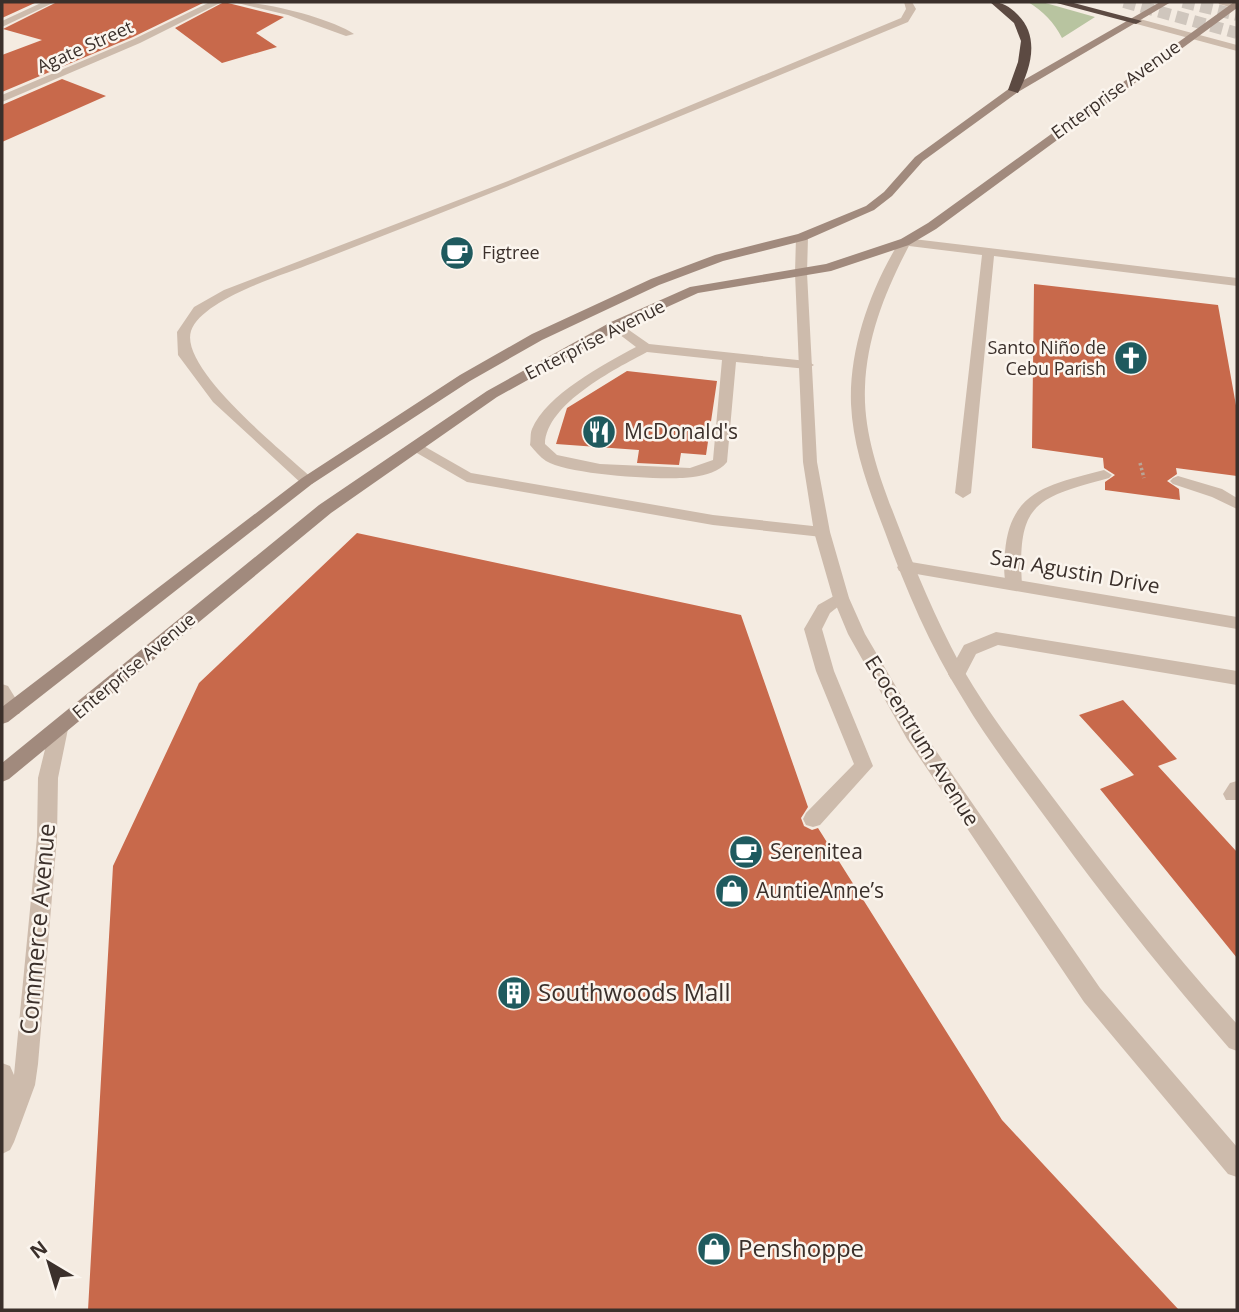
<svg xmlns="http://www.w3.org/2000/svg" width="1239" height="1312" font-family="'Open Sans',sans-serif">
<rect width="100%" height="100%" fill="#f4ebe1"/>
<path fill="#b8c4a0" d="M1028,2H1042L1095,17L1062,38C1054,22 1043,11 1028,2Z"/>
<g fill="#c8694b">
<polygon points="2,2 37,2 2,18"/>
<polygon points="57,2 205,2 133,37 2,92 2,55 42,40 3,29"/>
<polygon points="224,2 284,17 256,33 277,47 222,63 175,28"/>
<polygon points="62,79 106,96 2,142 2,105"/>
<polygon points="1034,284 1218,305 1237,411 1237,476 1176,468 1177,474 1167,481 1179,489 1180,500 1105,490 1105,482 1115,475 1104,468 1103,458 1032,448"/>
<polygon points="627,371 717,381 706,455 681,453 679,465 637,463 639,450 556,444 567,408"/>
<polygon points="357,533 741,615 808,807 801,818 804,826 812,830 818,828 1002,1120 1179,1310 88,1310 113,866 199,683"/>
<polygon points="1123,700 1177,759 1158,766 1237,852 1237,958 1100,789 1134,775 1079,715"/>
</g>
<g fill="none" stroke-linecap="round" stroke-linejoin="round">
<g stroke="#cfc6bd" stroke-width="12" stroke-dasharray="12 6" stroke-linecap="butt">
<polyline points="1124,2 1237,33"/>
<polyline points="1183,2 1237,15"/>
</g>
<polyline stroke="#b9a596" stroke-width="3.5" stroke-dasharray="2.5 2.5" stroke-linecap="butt" points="1140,463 1144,478"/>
<g fill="#cdbbac" fill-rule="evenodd">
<polygon points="905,238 1237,278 1237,286 994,256 971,493 963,498 955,493 982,255 901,245 899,242"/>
<path d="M616,321L649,344L807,361L814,365L807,369L736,362L727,462C719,472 706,475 693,477C666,481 569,475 546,461C540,457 535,451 530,445C531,440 530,433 532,429C546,395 604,364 636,347L611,328L609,325ZM647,352L722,360L713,460L690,468L600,464L557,455L545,444C546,404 615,369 647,352Z"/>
<polygon points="415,441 471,473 713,515 822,527 830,532 822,537 713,525 467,482 410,449 408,446"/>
<path d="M1104,470L1112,475L1109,478C1035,498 1017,503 1022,585L1020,589H1008C1003,579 1004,563 1005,552C1010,489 1052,484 1104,470Z"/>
<polygon points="1178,476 1222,489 1237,498 1237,509 1212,497 1173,484 1170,481 1173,478"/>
<polygon points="841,592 849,598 830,613 822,629 834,671 873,766 820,825 813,827 806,825 803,819 806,813 854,764 816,671 804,629 818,605"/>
<polygon points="1237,781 1237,800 1226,800 1223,794 1230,783"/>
</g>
<g fill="#cdbbac" fill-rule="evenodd">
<polygon points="43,2 55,2 2,27 2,21"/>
<polygon points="210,2 222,2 140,43 2,102 2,95 134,39"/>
<path d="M233,2C262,1 330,18 354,34L346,36L288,15Z"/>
<path d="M904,2H912L916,9L908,22C711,104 513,186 313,263C283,275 202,299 191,331C179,369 285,453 312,478L315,481L312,484H302L213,402L178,355L177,332L194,307L224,290L508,181L901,18L906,9Z"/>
<polygon points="905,561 1237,617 1237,629 899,571 897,567"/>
<polygon points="996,632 1237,671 1237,685 998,645 976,654 963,679 951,679 948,674 964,645"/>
<polygon points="2,684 8,686 22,709 19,714 7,714 2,706"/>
</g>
<g fill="#cdbbac" fill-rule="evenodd">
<polygon points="1218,2 1237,3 1237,9 1219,4"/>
<polygon points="1136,18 1237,45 1237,51 1133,23 1133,19"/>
<polygon points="802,233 808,237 807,273 817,462 830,532 849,598 865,634 921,729 1100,988 1237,1147 1237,1177 1228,1174 1084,1002 907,739 848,634 833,598 814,532 803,462 795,273 796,237"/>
<path d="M905,238L911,242C887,287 867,335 865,387C863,435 881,481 898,525C916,572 936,619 960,664C987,712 1021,755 1054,799C1112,876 1172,952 1237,1024V1051L1229,1048C1169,979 1111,907 1057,833C1025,789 991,746 963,699C930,646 906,590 885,532C869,490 853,449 851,404C849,348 871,287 901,239Z"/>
<polygon points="59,722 66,724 68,729 58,778 57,837 38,1064 35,1085 14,1142 10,1150 2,1154 2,1063 10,1066 14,1075 37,837 38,778 50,729 52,724"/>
</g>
<g fill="#a18a7d" fill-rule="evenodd">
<polygon points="1160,2 1171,2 1018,92 923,161 892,196 874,210 806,240 723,261 659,285 542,340 470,381 312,484 8,722 2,724 2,707 302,478 460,375 532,334 651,279 715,255 798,234 866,206 884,192 915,157 1010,88"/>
<polygon points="1234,2 1237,2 1237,8 936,229 909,245 831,271 698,293 621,328 497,397 331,513 9,779 2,782 2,763 319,505 487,391 611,322 690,287 826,264 901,239 928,223"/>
</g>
<g fill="#5c4a42" fill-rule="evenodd">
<path d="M990,2C1003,2 1009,6 1018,15C1040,37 1031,68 1018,93L1008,90L1018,62L1021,41L1014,23Z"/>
<polygon points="1053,2 1070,2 1142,21 1136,24"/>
</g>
</g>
<defs>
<g id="cafe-disc" transform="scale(1.75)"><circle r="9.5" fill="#1f5a5e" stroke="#fbf5ee"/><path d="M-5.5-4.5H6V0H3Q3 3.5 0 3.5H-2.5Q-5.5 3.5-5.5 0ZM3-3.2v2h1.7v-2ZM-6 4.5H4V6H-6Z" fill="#fff"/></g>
<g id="church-disc" transform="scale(1.75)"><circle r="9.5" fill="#1f5a5e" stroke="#fbf5ee"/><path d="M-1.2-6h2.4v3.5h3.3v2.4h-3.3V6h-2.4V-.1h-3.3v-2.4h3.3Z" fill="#fff"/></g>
<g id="restaurant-disc" transform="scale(1.75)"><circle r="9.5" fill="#1f5a5e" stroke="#fbf5ee"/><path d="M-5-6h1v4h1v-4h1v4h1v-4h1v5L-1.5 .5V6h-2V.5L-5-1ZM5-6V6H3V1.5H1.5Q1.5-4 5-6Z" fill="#fff"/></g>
<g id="shop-disc" transform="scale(1.75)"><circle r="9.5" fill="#1f5a5e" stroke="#fbf5ee"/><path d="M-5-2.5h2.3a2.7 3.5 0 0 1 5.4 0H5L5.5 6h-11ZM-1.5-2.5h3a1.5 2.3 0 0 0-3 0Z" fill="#fff"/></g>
<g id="building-disc" transform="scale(1.75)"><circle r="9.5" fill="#1f5a5e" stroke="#fbf5ee"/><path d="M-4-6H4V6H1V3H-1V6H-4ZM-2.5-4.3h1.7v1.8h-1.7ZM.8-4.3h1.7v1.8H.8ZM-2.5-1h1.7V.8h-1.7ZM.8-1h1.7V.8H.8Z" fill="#fff"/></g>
</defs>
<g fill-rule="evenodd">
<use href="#cafe-disc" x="457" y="253"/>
<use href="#church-disc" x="1131" y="358"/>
<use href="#restaurant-disc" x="599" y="432"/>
<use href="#cafe-disc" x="746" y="852"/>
<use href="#shop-disc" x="732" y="891"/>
<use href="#building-disc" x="514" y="993"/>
<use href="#shop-disc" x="714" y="1249"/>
</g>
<g text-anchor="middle" stroke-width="5" stroke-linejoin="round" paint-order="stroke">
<g font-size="18" fill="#3b302b" stroke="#fbf5ee">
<text transform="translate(85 47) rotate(-24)" y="6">Agate Street</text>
<text transform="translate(1116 90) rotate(-36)" y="6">Enterprise Avenue</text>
<text transform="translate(595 340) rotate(-27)" y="6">Enterprise Avenue</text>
<text transform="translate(134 666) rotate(-40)" y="6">Enterprise Avenue</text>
</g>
<g font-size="18" fill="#3b302b" stroke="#fbf5ee" text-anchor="start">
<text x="482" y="259">Figtree</text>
<text x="1106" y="354" text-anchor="end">Santo Niño de<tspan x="1106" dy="21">Cebu Parish</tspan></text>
</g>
<g font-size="21" fill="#3b302b" stroke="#fbf5ee" text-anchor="start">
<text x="624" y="439">McDonald's</text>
<text x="770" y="859">Serenitea</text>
<text x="756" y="898">AuntieAnne’s</text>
</g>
<g font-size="21" fill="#3b302b" stroke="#fbf5ee">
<text transform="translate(1075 572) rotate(10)" y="7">San Agustin Drive</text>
<text transform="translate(922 741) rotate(58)" y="7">Ecocentrum Avenue</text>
</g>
<g font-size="24" fill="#3b302b" stroke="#fbf5ee">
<text transform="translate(38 929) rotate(-85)" y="8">Commerce Avenue</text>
</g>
<g font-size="24" fill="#3b302b" stroke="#fbf5ee" text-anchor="start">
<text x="538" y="1001">Southwoods Mall</text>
<text x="738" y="1257">Penshoppe</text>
</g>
</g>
<rect width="1239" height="1312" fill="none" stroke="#3b302b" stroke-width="7"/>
<g transform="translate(49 1263) rotate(322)" stroke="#fbf5ee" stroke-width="5" paint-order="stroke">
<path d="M0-5L12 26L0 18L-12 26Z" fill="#3b302b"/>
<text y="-10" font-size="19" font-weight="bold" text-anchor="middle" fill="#3b302b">N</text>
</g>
</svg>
